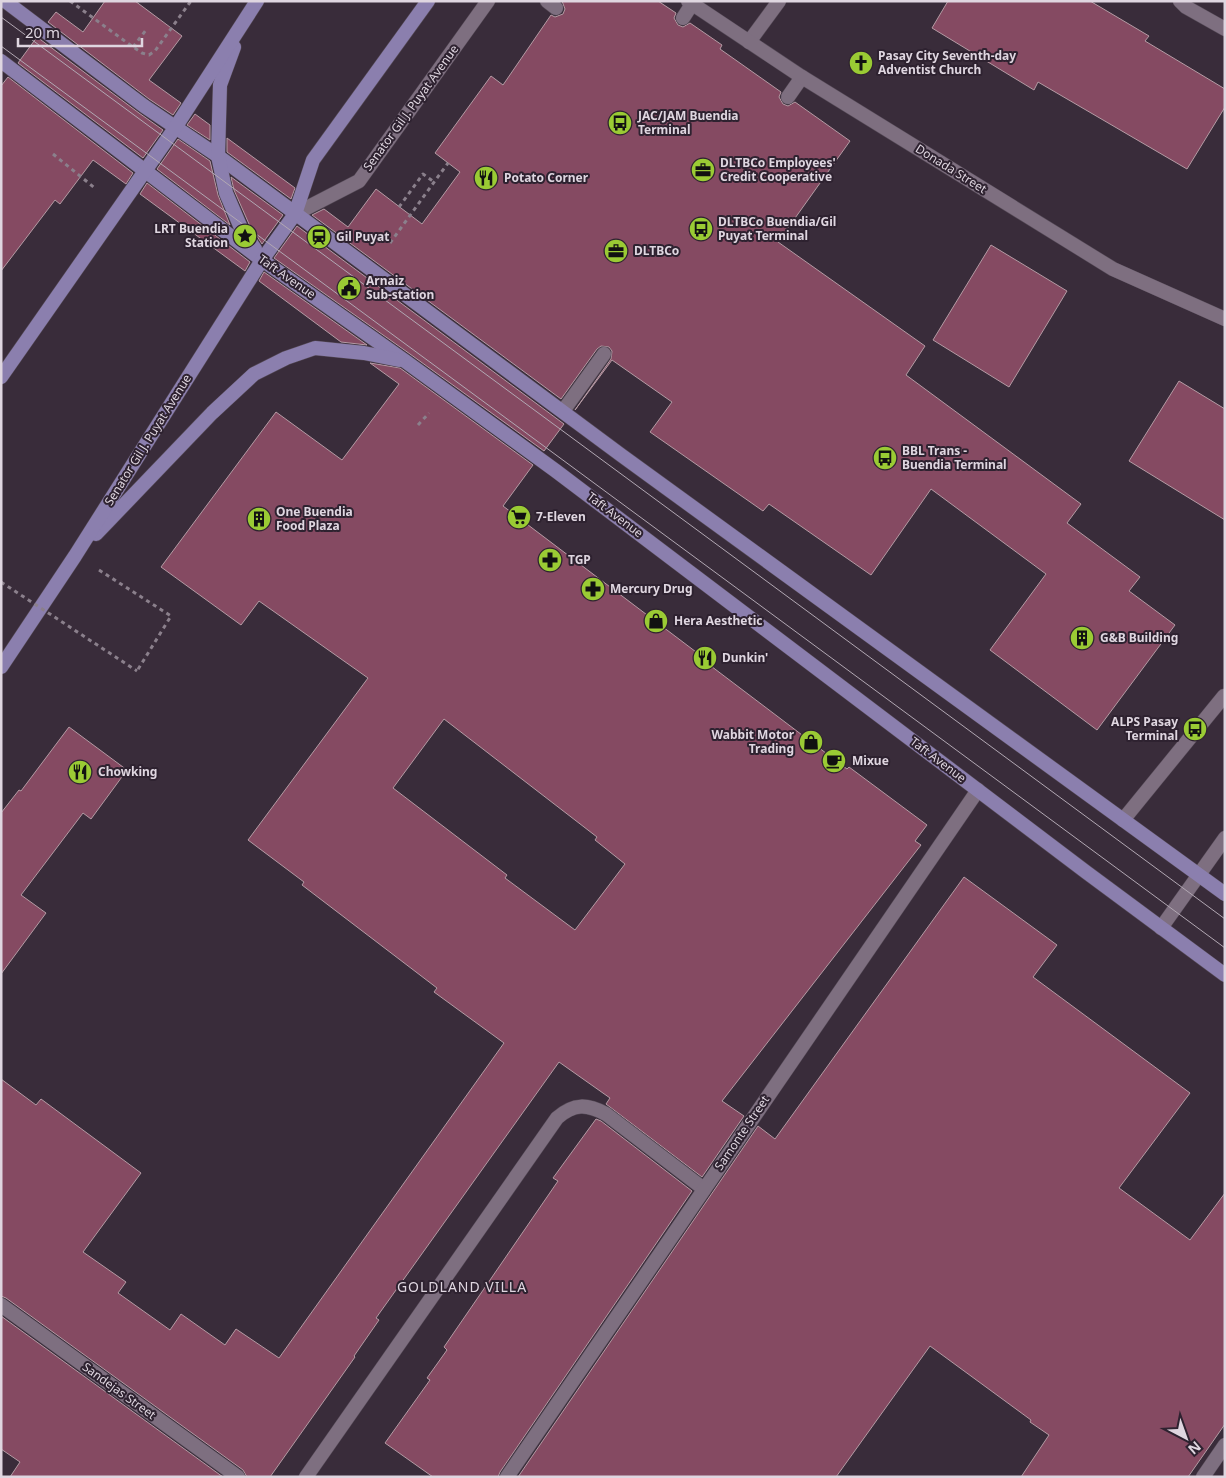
<svg xmlns="http://www.w3.org/2000/svg" width="1226" height="1478" font-family="'Noto Sans',sans-serif">
<rect width="100%" height="100%" fill="#392c3a"/>
<g fill="#854a62" stroke="#b49ba4" fill-rule="evenodd">
<polygon points="105,1 135,1 182,36 149,80 181,103 173,115 149,99 48,22 56,12 83,32"/>
<polygon points="562,1 658,1 676,13 674,18 678,25 683,27 690,23 722,45 720,49 781,92 779,97 783,104 788,106 795,102 850,141 778,242 925,346 906,375 1081,504 1067,523 1140,577 1129,591 1175,625 1097,730 990,650 1046,574 931,489 871,575 769,504 763,511 650,432 672,402 612,360 575,410 611,359 612,351 609,347 601,346 597,349 561,399 312,215 324,209 348,227 376,189 422,224 460,172 435,153 491,76 503,85 551,15 555,17 563,14 565,9"/>
<polygon points="948,1 1090,1 1149,36 1145,41 1225,89 1225,107 1187,169 1038,82 1034,90 932,28"/>
<polygon points="37,37 139,113 163,130 143,158 18,63"/>
<polygon points="8,77 133,173 126,184 93,160 60,204 55,200 1,271 1,86"/>
<polygon points="195,114 210,125 210,140 187,125"/>
<polygon points="227,138 295,188 291,199 227,152"/>
<polygon points="178,139 210,161 218,195 230,225 157,169"/>
<polygon points="231,177 283,215 262,244 249,224 234,190"/>
<polygon points="147,183 250,262 245,271 140,194"/>
<polygon points="297,226 564,424 544,451 410,354 274,258"/>
<polygon points="991,245 1067,291 1009,387 933,340"/>
<polygon points="264,272 367,345 341,342 259,281"/>
<path d="M370,363L400,368L533,465L503,506L704,658L703,660L847,769L849,767L927,825L915,841L921,845L722,1101L744,1116L702,1177L606,1104L610,1098L559,1062L376,1318L379,1320L354,1356L355,1357L270,1477H247L243,1470L6,1298L1,1296V1079L36,1105L41,1099L141,1173L83,1252L126,1282L118,1293L170,1330L181,1314L225,1345L236,1329L279,1358L504,1043L434,992L437,988L302,885L304,882L248,840L368,678L259,601L241,625L161,567L276,412L342,460L399,384ZM444,719L597,837L595,840L625,864L575,930L505,878L507,875L393,788Z"/>
<polygon points="1179,381 1225,409 1225,520 1129,461"/>
<polygon points="69,727 127,770 91,819 83,813 21,895 46,913 1,974 1,813 19,790 21,791"/>
<polygon points="964,877 1057,945 1033,977 1190,1093 1119,1188 1190,1240 1225,1193 1225,1424 1188,1477 1021,1477 1049,1435 1030,1422 1031,1420 930,1346 836,1477 518,1477 758,1126 775,1139"/>
<polygon points="596,1119 601,1121 692,1191 500,1472 498,1477 433,1477 385,1443 430,1380 427,1378 447,1350 444,1347 558,1181 553,1178"/>
<polygon points="1,1316 223,1477 10,1477 20,1462 1,1449"/>
</g>
<g fill="none" stroke-linecap="round" stroke-linejoin="round">
<g stroke="#554a56" stroke-width="15">
<g id="service">
<polyline points="547,1 556,8"/>
<polyline points="1180,1 1186,7 1225,29"/>
<polyline points="683,18 692,4"/>
<polyline points="749,42 779,1"/>
<polyline points="788,97 802,77"/>
<polyline points="295,214 359,181 488,1"/>
<polyline points="563,411 604,354"/>
<polyline points="1123,820 1224,696"/>
<path d="M306,1477L557,1118C574,1103 587,1104 606,1114L704,1189"/>
</g>
</g>
<g stroke="#554a56" stroke-width="15">
<g id="minor">
<polyline points="1161,928 1225,838"/>
<polyline points="1,1305 238,1477"/>
<polyline points="507,1477 978,790"/>
<polyline points="1203,1477 1225,1445"/>
</g>
</g>
<g stroke="#554a56" stroke-width="15">
<polyline id="tertiary" points="688,1 802,77 1113,269 1225,319"/>
</g>
<g stroke="#554a56" stroke-width="15">
<g id="primary">
<polyline points="5,1 144,106 218,156 621,455 1225,894"/>
<polyline points="234,47 220,85 218,156 226,193 241,228 255,249"/>
<polyline points="1,61 262,260 405,361 556,471 1086,872 1225,975"/>
<polyline points="1,377 175,128 257,1"/>
<polyline points="96,534 212,413 254,374 286,358 315,348 364,353 399,360"/>
<polyline points="1,667 75,556 262,260 295,214 313,160 428,1"/>
</g>
</g>
<g stroke="#8b808c" stroke-width="3" stroke-dasharray="4 4" stroke-linecap="butt">
<polyline points="70,1 133,47 142,53 149,55 155,51 191,1"/>
<polyline points="133,47 146,30"/>
<polyline points="53,154 96,189"/>
<polyline points="399,207 423,174 434,182"/>
<polyline points="390,243 448,163"/>
<polyline points="418,425 429,413"/>
<polyline points="99,570 171,616 137,671"/>
</g>
<use href="#service" stroke="#7e6f80" stroke-width="14"/>
<use href="#minor" stroke="#7e6f80" stroke-width="14"/>
<use href="#tertiary" stroke="#7e6f80" stroke-width="14"/>
<use href="#primary" stroke="#8b7fae" stroke-width="14"/>
<g stroke="#b2a8b3" stroke-width="1">
<polyline points="1,17 1225,919"/>
<polyline points="1,46 1225,948"/>
</g>
<polyline stroke="#8b808c" stroke-width="3" stroke-dasharray="4 4" stroke-linecap="butt" points="1,582 137,671"/>
</g>
<defs>
<g id="church-disc" transform="scale(1.25)"><circle r="9.5" fill="#9acb34" stroke="#2e2230"/><path d="M-1.2-6h2.4v3.5h3.3v2.4h-3.3V6h-2.4V-.1h-3.3v-2.4h3.3Z" fill="#111"/></g>
<g id="bus-disc" transform="scale(1.25)"><circle r="9.5" fill="#9acb34" stroke="#2e2230"/><path d="M-5-6H5V4H4V6H2V4H-2V6H-4V4H-5ZM-3.5-4V0h7V-4ZM-3.5 1.2v1.5H-2V1.2ZM2 1.2v1.5H3.5V1.2Z" fill="#111"/></g>
<g id="office-disc" transform="scale(1.25)"><circle r="9.5" fill="#9acb34" stroke="#2e2230"/><path d="M-6-3h4V-5.5h4V-3h4V5H-6ZM-1-4.5V-3h2v-1.5ZM-6 0V1H6V0Z" fill="#111"/></g>
<g id="restaurant-disc" transform="scale(1.25)"><circle r="9.5" fill="#9acb34" stroke="#2e2230"/><path d="M-5-6h1v4h1v-4h1v4h1v-4h1v5L-1.5 .5V6h-2V.5L-5-1ZM5-6V6H3V1.5H1.5Q1.5-4 5-6Z" fill="#111"/></g>
<g id="sight-disc" transform="scale(1.25)"><circle r="9.5" fill="#9acb34" stroke="#2e2230"/><path d="M0-6L1.8-2.2L6-1.7L2.9 1.2L3.7 5.4L0 3.3L-3.7 5.4L-2.9 1.2L-6-1.7L-1.8-2.2Z" fill="#111"/></g>
<g id="station-disc" transform="scale(1.25)"><circle r="9.5" fill="#9acb34" stroke="#2e2230"/><path d="M-3-6H3Q5-6 5-4V2Q5 4 3 4L4.5 6H3L1.5 4h-3L-3 6H-4.5L-3 4Q-5 4-5 2V-4Q-5-6-3-6ZM-3.5-4v3h7v-3ZM-3.5 1v1.5H-2V1ZM2 1v1.5H3.5V1Z" fill="#111"/></g>
<g id="civic-disc" transform="scale(1.25)"><circle r="9.5" fill="#9acb34" stroke="#2e2230"/><path d="M-.6-6.5H3V-4.5H.6V-3L4-1V1h2V6H-6V1h2V-1L-.6-3ZM-1.2 2.5V6h2.4V2.5Z" fill="#111"/></g>
<g id="supermarket-disc" transform="scale(1.25)"><circle r="9.5" fill="#9acb34" stroke="#2e2230"/><path d="M-6-5.5h2.5l.6 2H6L4.5 2H-2.5L-4.4-4H-6ZM-1.5 3.2a1.3 1.3 0 1 0 .1 0ZM3 3.2a1.3 1.3 0 1 0 .1 0Z" fill="#111"/></g>
<g id="building-disc" transform="scale(1.25)"><circle r="9.5" fill="#9acb34" stroke="#2e2230"/><path d="M-4-6H4V6H1V3H-1V6H-4ZM-2.5-4.3h1.7v1.8h-1.7ZM.8-4.3h1.7v1.8H.8ZM-2.5-1h1.7V.8h-1.7ZM.8-1h1.7V.8H.8Z" fill="#111"/></g>
<g id="pharmacy-disc" transform="scale(1.25)"><circle r="9.5" fill="#9acb34" stroke="#2e2230"/><path d="M-2-6h4v4h4v4h-4v4h-4v-4h-4v-4h4Z" fill="#111"/></g>
<g id="shop-disc" transform="scale(1.25)"><circle r="9.5" fill="#9acb34" stroke="#2e2230"/><path d="M-5-2.5h2.3a2.7 3.5 0 0 1 5.4 0H5L5.5 6h-11ZM-1.5-2.5h3a1.5 2.3 0 0 0-3 0Z" fill="#111"/></g>
<g id="cafe-disc" transform="scale(1.25)"><circle r="9.5" fill="#9acb34" stroke="#2e2230"/><path d="M-5.5-4.5H6V0H3Q3 3.5 0 3.5H-2.5Q-5.5 3.5-5.5 0ZM3-3.2v2h1.7v-2ZM-6 4.5H4V6H-6Z" fill="#111"/></g>
</defs>
<g fill-rule="evenodd">
<use href="#church-disc" x="861" y="63"/>
<use href="#bus-disc" x="620" y="123"/>
<use href="#office-disc" x="703" y="170"/>
<use href="#restaurant-disc" x="486" y="178"/>
<use href="#bus-disc" x="701" y="229"/>
<use href="#sight-disc" x="245" y="236"/>
<use href="#station-disc" x="319" y="237"/>
<use href="#office-disc" x="616" y="251"/>
<use href="#civic-disc" x="349" y="288"/>
<use href="#bus-disc" x="885" y="458"/>
<use href="#supermarket-disc" x="519" y="517"/>
<use href="#building-disc" x="259" y="519"/>
<use href="#pharmacy-disc" x="550" y="560"/>
<use href="#pharmacy-disc" x="593" y="589"/>
<use href="#shop-disc" x="656" y="621"/>
<use href="#building-disc" x="1082" y="638"/>
<use href="#restaurant-disc" x="705" y="658"/>
<use href="#bus-disc" x="1195" y="729"/>
<use href="#shop-disc" x="811" y="742"/>
<use href="#cafe-disc" x="834" y="761"/>
<use href="#restaurant-disc" x="80" y="772"/>
</g>
<g text-anchor="middle" stroke-width="4" stroke-linejoin="round" paint-order="stroke">
<g font-size="12" font-weight="bold" fill="#dfd6e0" stroke="#2e2230" text-anchor="start">
<text x="878" y="60">Pasay City Seventh-day<tspan x="878" dy="14">Adventist Church</tspan></text>
<text x="638" y="120">JAC/JAM Buendia<tspan x="638" dy="14">Terminal</tspan></text>
<text x="720" y="167">DLTBCo Employees'<tspan x="720" dy="14">Credit Cooperative</tspan></text>
<text x="504" y="182">Potato Corner</text>
<text x="718" y="226">DLTBCo Buendia/Gil<tspan x="718" dy="14">Puyat Terminal</tspan></text>
<text x="228" y="233" text-anchor="end">LRT Buendia<tspan x="228" dy="14">Station</tspan></text>
<text x="336" y="241">Gil Puyat</text>
<text x="634" y="255">DLTBCo</text>
<text x="366" y="285">Arnaiz<tspan x="366" dy="14">Sub-station</tspan></text>
<text x="902" y="455">BBL Trans -<tspan x="902" dy="14">Buendia Terminal</tspan></text>
<text x="276" y="516">One Buendia<tspan x="276" dy="14">Food Plaza</tspan></text>
<text x="536" y="521">7-Eleven</text>
<text x="568" y="564">TGP</text>
<text x="610" y="593">Mercury Drug</text>
<text x="674" y="625">Hera Aesthetic</text>
<text x="1100" y="642">G&amp;B Building</text>
<text x="722" y="662">Dunkin'</text>
<text x="1178" y="726" text-anchor="end">ALPS Pasay<tspan x="1178" dy="14">Terminal</tspan></text>
<text x="794" y="739" text-anchor="end">Wabbit Motor<tspan x="794" dy="14">Trading</tspan></text>
<text x="852" y="765">Mixue</text>
<text x="98" y="776">Chowking</text>
</g>
<g font-size="12" fill="#dfd6e0" stroke="#2e2230">
<text transform="translate(411 108) rotate(-54)" y="4">Senator Gil J. Puyat Avenue</text>
<text transform="translate(951 169) rotate(32)" y="4">Donada Street</text>
<text transform="translate(287 277) rotate(35)" y="4">Taft Avenue</text>
<text transform="translate(148 440) rotate(-58)" y="4">Senator Gil J. Puyat Avenue</text>
<text transform="translate(615 515) rotate(37)" y="4">Taft Avenue</text>
<text transform="translate(938 760) rotate(37)" y="4">Taft Avenue</text>
<text transform="translate(742 1133) rotate(-56)" y="4">Samonte Street</text>
<text transform="translate(119 1391) rotate(36)" y="4">Sandejas Street</text>
</g>
<g font-size="14" letter-spacing="1" fill="#dfd6e0" stroke="#2e2230">
<text x="462" y="1292">GOLDLAND VILLA</text>
</g>
</g>
<rect width="1226" height="1478" fill="none" stroke="#dfd6e0" stroke-width="5"/>
<g transform="translate(1186 1438) rotate(139)" stroke="#2e2230" stroke-width="4" paint-order="stroke">
<path d="M0-4L9 19L0 12L-9 19Z" fill="#dfd6e0"/>
<text y="-8" font-size="14" font-weight="bold" text-anchor="middle" fill="#dfd6e0">N</text>
</g>
<path d="M18 38v8h124v-8" fill="none" stroke="#dfd6e0" stroke-width="2.5"/>
<text x="25" y="38" font-size="15" fill="#dfd6e0" stroke="#2e2230" stroke-width="4" paint-order="stroke">20 m</text>
</svg>
